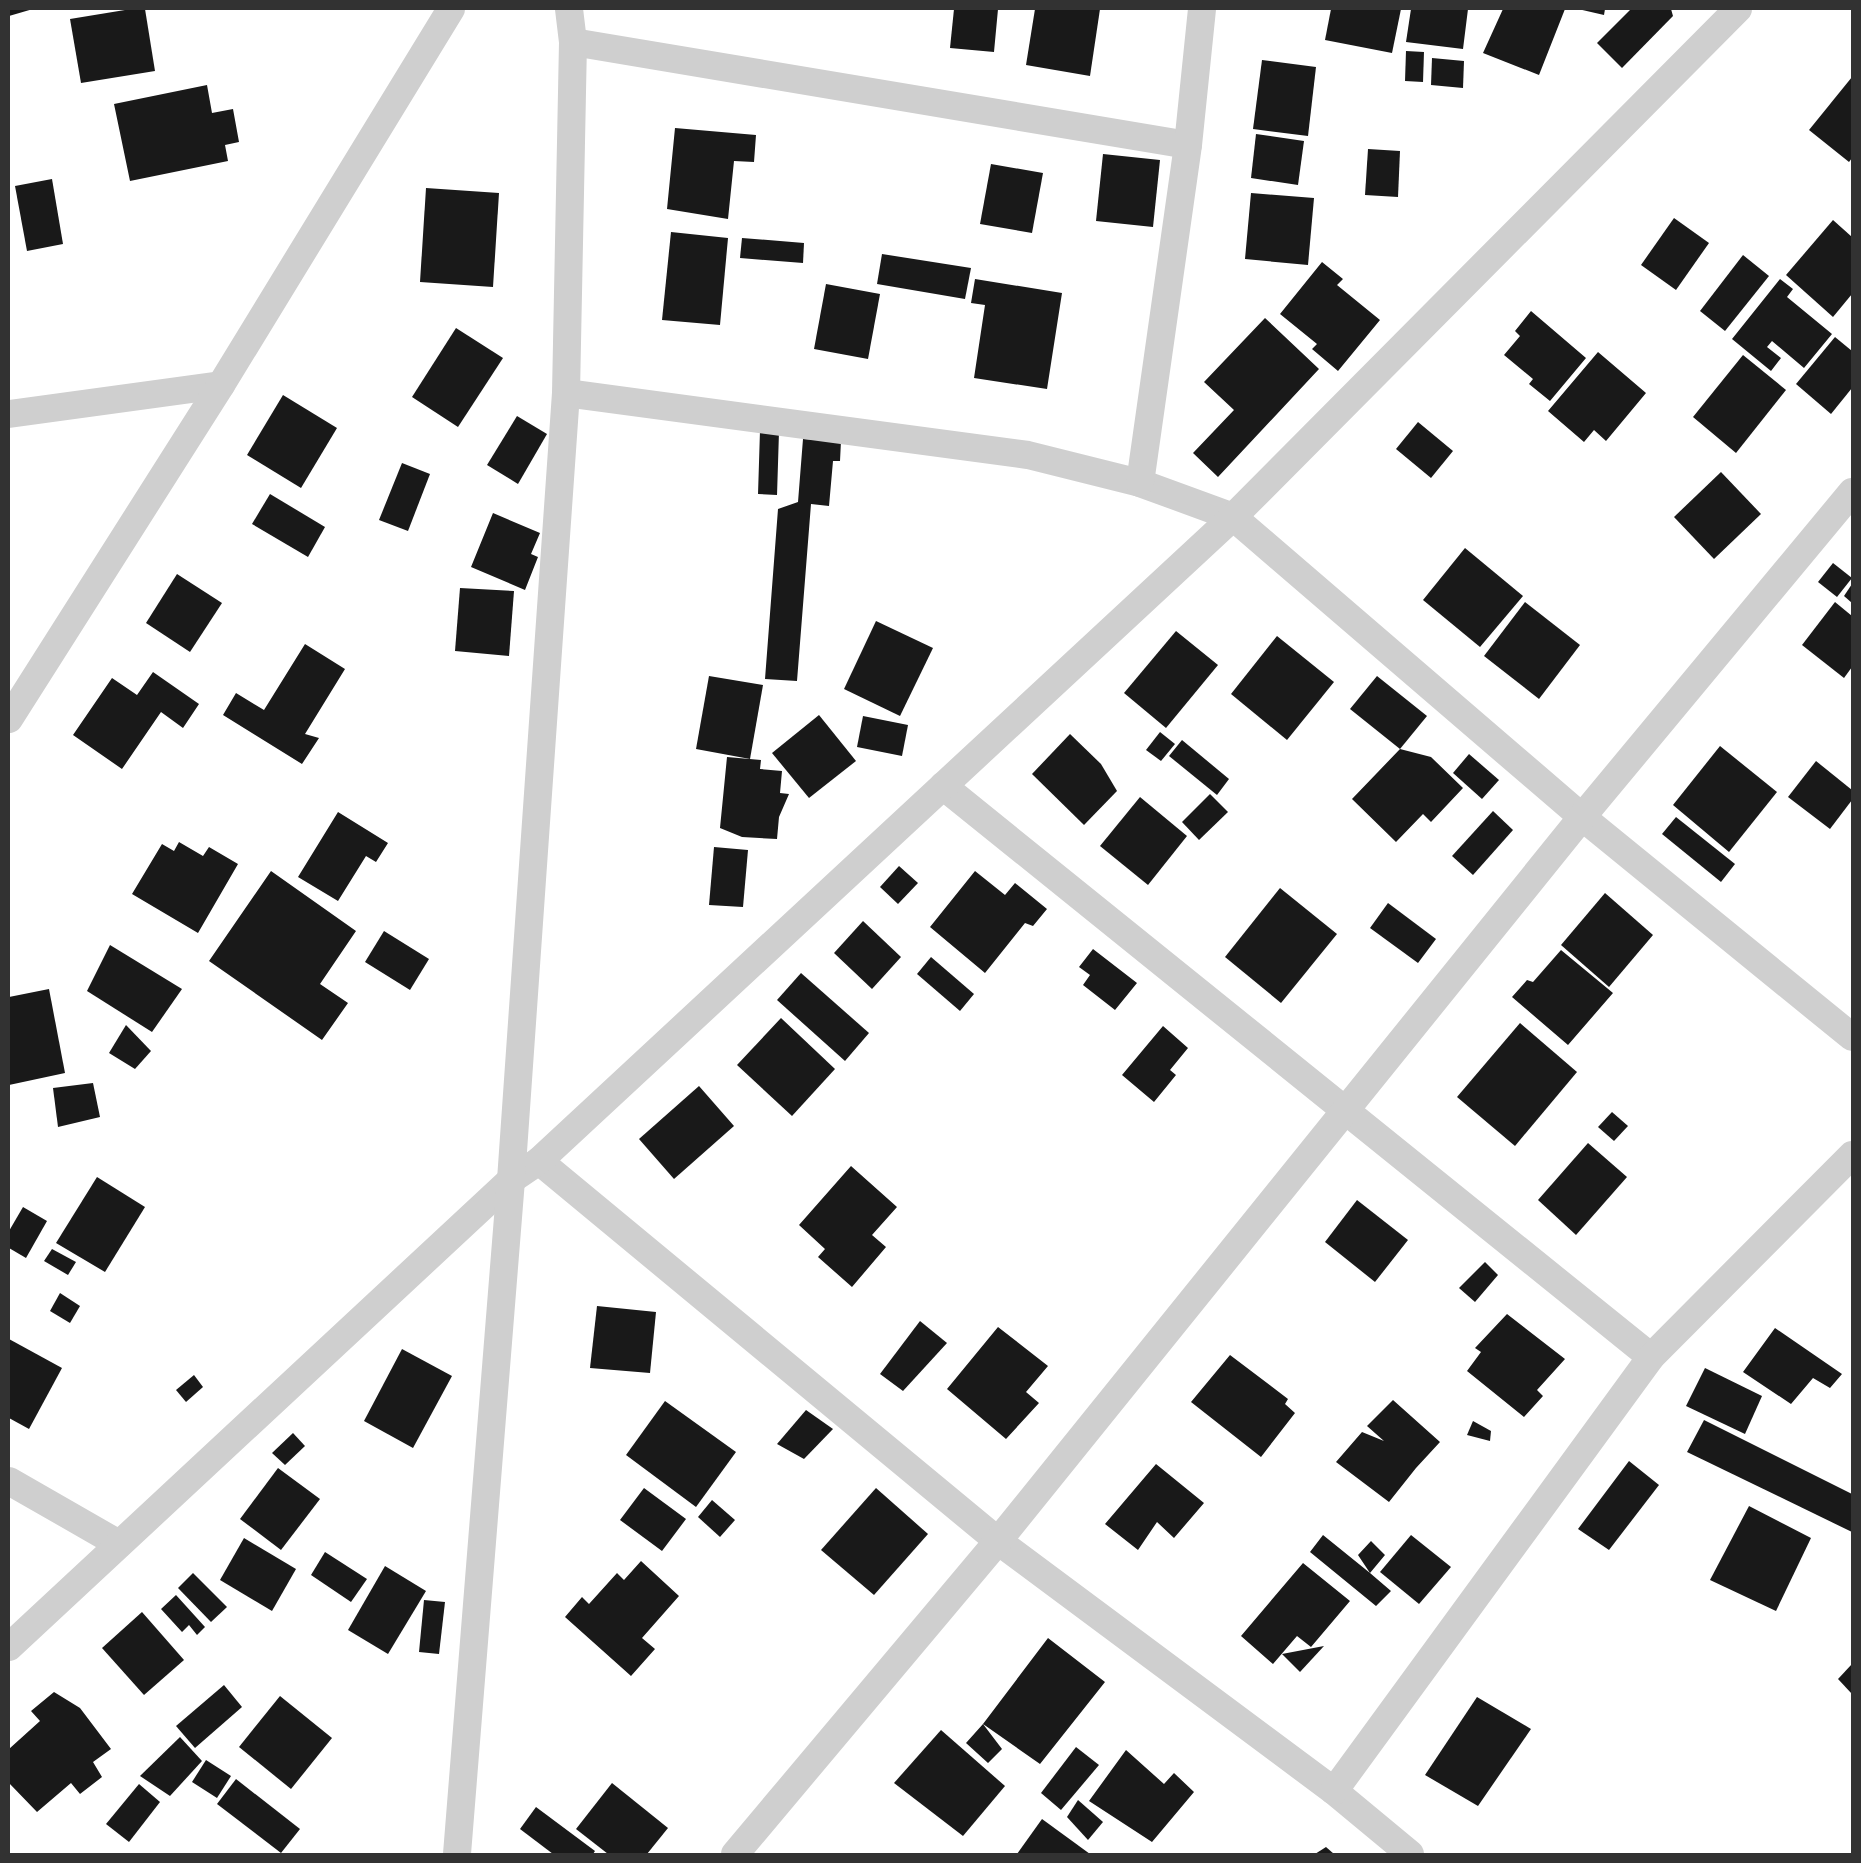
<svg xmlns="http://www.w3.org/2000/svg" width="1861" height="1863" font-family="'Golos Text',sans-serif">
<rect width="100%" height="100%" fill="#fff"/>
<g fill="#191919">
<polygon points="9,9 33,9 9,16"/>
<polygon points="131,9 145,9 155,71 81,83 70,19"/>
<polygon points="954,9 998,9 994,52 950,48"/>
<polygon points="1035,9 1100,9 1090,76 1026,65"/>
<polygon points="1331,9 1401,9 1392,53 1325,40"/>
<polygon points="1411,9 1468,9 1463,49 1406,42"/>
<polygon points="1503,9 1565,9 1539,75 1483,53"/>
<polygon points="1578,9 1605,9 1604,15"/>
<polygon points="1631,9 1671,9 1673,16 1622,68 1597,43"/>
<polygon points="1406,51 1424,52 1423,82 1405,81"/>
<polygon points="1432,58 1464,61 1463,88 1431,85"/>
<polygon points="1262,60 1316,67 1308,136 1253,129"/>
<polygon points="1852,77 1852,158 1849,162 1809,130"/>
<polygon points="207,85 212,113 233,109 239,142 225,145 228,161 130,181 114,104"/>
<polygon points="675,128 756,135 754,162 734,161 728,219 667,209"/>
<polygon points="1256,134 1304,141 1298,185 1251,178"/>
<polygon points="1368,149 1400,151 1398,197 1365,195"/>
<polygon points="1103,154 1160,160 1153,227 1096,221"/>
<polygon points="991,164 1043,173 1032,233 980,224"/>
<polygon points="52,179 63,244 27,251 15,186"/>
<polygon points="426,188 499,193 493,287 420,282"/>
<polygon points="1251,193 1314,198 1308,265 1245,259"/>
<polygon points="1674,218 1709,243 1676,290 1641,265"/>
<polygon points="1833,220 1852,237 1852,294 1833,317 1786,275"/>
<polygon points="671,232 728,238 720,325 662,320"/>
<polygon points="742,238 804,243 803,263 740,258"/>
<polygon points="882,254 971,268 965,299 877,284"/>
<polygon points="1743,255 1769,276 1725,331 1700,311"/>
<polygon points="1322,262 1343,279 1337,285 1380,320 1338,371 1312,349 1317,344 1280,314"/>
<polygon points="975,279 1062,293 1047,389 974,378 985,305 971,303"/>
<polygon points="1780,279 1793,289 1787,297 1832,334 1804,368 1772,341 1767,347 1781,358 1771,371 1732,339"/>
<polygon points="826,284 880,294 868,359 814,349"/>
<polygon points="1531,311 1586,358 1550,401 1529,384 1533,379 1504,355 1520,336 1515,331"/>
<polygon points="1265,318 1319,369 1218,477 1193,453 1234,410 1204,382"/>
<polygon points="456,328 503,358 458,427 412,397"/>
<polygon points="1835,337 1852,351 1852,388 1831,414 1796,384"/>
<polygon points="1598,352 1646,393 1606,441 1594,430 1584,442 1548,411"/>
<polygon points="1743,355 1786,390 1736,453 1693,417"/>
<polygon points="283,395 337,428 301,488 247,455"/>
<polygon points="517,416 547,434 518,484 487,465"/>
<polygon points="1418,422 1453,451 1431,478 1396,449"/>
<polygon points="760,430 779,431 777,495 758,494"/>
<polygon points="803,439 841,441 840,461 833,461 829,506 811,504 797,681 765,679 778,509 798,502"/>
<polygon points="402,463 430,474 408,531 379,520"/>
<polygon points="1721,472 1761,514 1714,559 1674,517"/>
<polygon points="270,494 325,527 308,557 252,524"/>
<polygon points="493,513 540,533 531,554 538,557 525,590 471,567"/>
<polygon points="1465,548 1523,596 1480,647 1423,600"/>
<polygon points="1833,563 1852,578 1837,597 1818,582"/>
<polygon points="177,574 222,603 190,652 146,623"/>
<polygon points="1852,584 1852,603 1844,596"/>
<polygon points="460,588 514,591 509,656 455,651"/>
<polygon points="1525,602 1580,645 1539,699 1484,656"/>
<polygon points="1835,602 1852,616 1852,667 1844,678 1802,645"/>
<polygon points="876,621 933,648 900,716 844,689"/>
<polygon points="1176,631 1218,665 1166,728 1124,693"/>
<polygon points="1277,636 1334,682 1287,740 1231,694"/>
<polygon points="305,644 345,669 305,734 319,738 302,764 223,715 236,693 264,710"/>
<polygon points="153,672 199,704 183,728 161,712 122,769 73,735 112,678 137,695"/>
<polygon points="709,676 763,685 750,759 696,749"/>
<polygon points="1377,676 1427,716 1400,749 1350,709"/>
<polygon points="819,715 856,761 809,798 772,753"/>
<polygon points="863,716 908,725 902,756 857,747"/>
<polygon points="1160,732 1175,744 1161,761 1146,750"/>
<polygon points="1070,734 1101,764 1117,791 1084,825 1032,774"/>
<polygon points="1182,740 1229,779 1217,795 1169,756"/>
<polygon points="1720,746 1777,792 1729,852 1673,805"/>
<polygon points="1400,749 1431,757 1463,788 1431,822 1423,814 1396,842 1352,799"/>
<polygon points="1469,754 1499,780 1482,799 1453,773"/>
<polygon points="727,757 761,760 760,769 782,771 780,793 789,794 779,817 777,839 742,837 720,828"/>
<polygon points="1816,761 1852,790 1852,800 1830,829 1788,797"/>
<polygon points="1210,794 1228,812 1199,840 1182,822"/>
<polygon points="1140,797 1187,836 1148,885 1100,846"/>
<polygon points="1493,811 1513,830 1473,875 1452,856"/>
<polygon points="338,812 388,843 376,862 366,856 338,901 298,877"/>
<polygon points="1676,817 1735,864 1721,882 1662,834"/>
<polygon points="179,842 203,856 209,847 238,864 198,933 132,894 162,844 174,851"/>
<polygon points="714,847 748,850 743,907 709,905"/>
<polygon points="899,866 918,883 898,904 880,887"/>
<polygon points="271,871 356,931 320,984 348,1003 322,1040 209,961"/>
<polygon points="975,871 1005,895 1015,883 1047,909 1033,926 1025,923 985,973 930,927"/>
<polygon points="1280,888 1337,934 1281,1003 1225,957"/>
<polygon points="1605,893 1653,935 1609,987 1561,945"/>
<polygon points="1388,903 1436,939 1418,963 1370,928"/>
<polygon points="863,921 901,957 872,989 834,953"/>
<polygon points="384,931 429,959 410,990 365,962"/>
<polygon points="110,945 182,989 152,1032 87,991"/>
<polygon points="1093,949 1137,983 1115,1010 1083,985 1090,975 1079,967"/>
<polygon points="1561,950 1613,993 1568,1045 1512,997 1527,980 1533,982"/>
<polygon points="931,957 974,994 960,1011 917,974"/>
<polygon points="801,973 869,1033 845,1061 777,1000"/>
<polygon points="49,989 65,1073 9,1085 9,997"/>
<polygon points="781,1018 835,1069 792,1116 737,1065"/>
<polygon points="1520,1023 1577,1072 1515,1146 1457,1097"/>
<polygon points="126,1025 151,1051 135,1069 109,1053"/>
<polygon points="1163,1026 1188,1048 1170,1070 1176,1075 1154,1102 1122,1075"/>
<polygon points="93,1083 100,1117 58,1127 53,1088"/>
<polygon points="699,1086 734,1126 674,1179 639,1139"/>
<polygon points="1612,1112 1628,1126 1614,1141 1598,1127"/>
<polygon points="1588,1143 1627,1177 1576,1235 1538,1200"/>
<polygon points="851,1166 897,1207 872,1235 886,1247 852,1287 818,1257 825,1249 799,1225"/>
<polygon points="97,1177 145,1207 105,1272 56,1243"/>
<polygon points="1357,1200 1408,1240 1375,1282 1325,1242"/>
<polygon points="23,1207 47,1221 26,1258 9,1248 9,1231"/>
<polygon points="52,1249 76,1262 68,1275 44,1261"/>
<polygon points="1485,1262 1498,1275 1475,1302 1459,1288"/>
<polygon points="60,1293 80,1306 70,1323 50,1311"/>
<polygon points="597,1306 656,1312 650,1373 590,1368"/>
<polygon points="1507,1314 1565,1359 1537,1390 1543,1396 1524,1417 1467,1371 1481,1352 1475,1348"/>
<polygon points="920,1321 947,1343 903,1391 880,1374"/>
<polygon points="998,1327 1048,1366 1026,1392 1039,1403 1006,1439 947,1389"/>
<polygon points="1775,1328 1842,1374 1830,1388 1813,1378 1791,1404 1743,1372"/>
<polygon points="9,1339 62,1368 29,1429 9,1418"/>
<polygon points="402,1349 452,1376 413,1448 364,1421"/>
<polygon points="1230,1355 1288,1399 1285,1404 1295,1413 1261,1457 1191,1402"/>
<polygon points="1705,1368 1762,1396 1745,1434 1686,1406"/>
<polygon points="194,1375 203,1387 186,1402 176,1390"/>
<polygon points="1393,1400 1440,1442 1416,1468 1389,1502 1336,1462 1362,1432 1384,1441 1367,1426"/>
<polygon points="665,1401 736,1452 696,1507 626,1455"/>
<polygon points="806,1410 833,1429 804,1459 777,1444"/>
<polygon points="1704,1420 1852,1494 1852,1532 1687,1452"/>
<polygon points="1473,1421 1491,1431 1490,1441 1467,1435"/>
<polygon points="293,1433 305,1446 285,1465 272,1453"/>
<polygon points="1629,1461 1659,1485 1609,1550 1578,1529"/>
<polygon points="1156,1464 1204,1503 1174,1538 1157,1522 1138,1550 1105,1524"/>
<polygon points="278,1468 320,1499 281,1550 240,1519"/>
<polygon points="644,1488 686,1519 662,1551 620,1520"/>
<polygon points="876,1488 928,1534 874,1595 821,1550"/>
<polygon points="712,1500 735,1520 720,1537 698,1517"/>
<polygon points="1749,1506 1811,1538 1776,1611 1710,1580"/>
<polygon points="1323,1535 1370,1573 1358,1555 1371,1541 1385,1555 1370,1573 1391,1591 1376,1606 1310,1552"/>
<polygon points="1411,1535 1451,1567 1419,1604 1380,1572"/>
<polygon points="244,1538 296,1569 272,1611 220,1580"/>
<polygon points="325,1552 367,1579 351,1602 311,1575"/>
<polygon points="641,1561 679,1596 642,1638 655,1649 631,1676 565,1617 582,1597 589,1604 617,1573 624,1580"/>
<polygon points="1303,1563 1350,1601 1311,1647 1297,1636 1273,1664 1241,1636"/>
<polygon points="385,1566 426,1591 388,1654 348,1630"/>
<polygon points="193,1573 227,1607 211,1622 178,1588"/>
<polygon points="176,1595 205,1627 197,1635 189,1625 182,1632 161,1609"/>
<polygon points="424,1600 445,1602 439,1654 419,1652"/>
<polygon points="142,1612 184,1660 144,1695 102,1648"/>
<polygon points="1048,1638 1105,1682 1040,1764 983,1724 1002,1749 988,1763 966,1743 983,1724"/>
<polygon points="1324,1646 1300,1672 1282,1654"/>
<polygon points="1852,1664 1852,1694 1838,1679"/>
<polygon points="224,1685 242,1707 195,1748 176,1726"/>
<polygon points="54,1692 80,1708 111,1749 93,1762 102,1777 80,1794 71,1783 37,1812 9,1783 9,1749 40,1721 31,1711"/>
<polygon points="280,1696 332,1738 291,1789 239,1747"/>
<polygon points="1477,1697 1531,1729 1478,1806 1425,1775"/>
<polygon points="941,1730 1005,1786 963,1836 894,1783"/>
<polygon points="180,1737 202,1761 170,1796 140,1776"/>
<polygon points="1076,1747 1099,1765 1061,1810 1041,1793"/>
<polygon points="1126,1750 1164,1784 1174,1773 1194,1792 1152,1842 1089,1801"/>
<polygon points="206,1760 231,1776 217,1798 192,1782"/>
<polygon points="236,1779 300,1829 281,1853 217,1804"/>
<polygon points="612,1783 668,1828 647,1854 608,1854 576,1829"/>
<polygon points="139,1784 160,1802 129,1842 106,1824"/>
<polygon points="1078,1800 1103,1822 1088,1840 1067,1817"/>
<polygon points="536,1807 595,1851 593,1854 553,1854 520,1829"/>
<polygon points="1042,1819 1090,1854 1017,1854"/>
<polygon points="1326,1847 1334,1854 1315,1854"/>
</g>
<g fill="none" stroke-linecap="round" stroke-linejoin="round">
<g stroke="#cfcfcf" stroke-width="28">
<polyline points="573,42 1188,145"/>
<polyline points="566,393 1028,455 1140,483 1233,517 1582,817 1852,1037"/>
<polyline points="9,414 221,385"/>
<polyline points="1140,483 1188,145 1202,9"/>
<polyline points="9,719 221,385 451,9"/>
<polyline points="943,786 1651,1357"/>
<polyline points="539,1161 998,1541 1334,1791 1410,1854"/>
<polyline points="9,1481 119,1544"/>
<polyline points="9,1647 511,1180 539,1161 1233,517 1738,9"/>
<polyline points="1334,1791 1651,1357 1852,1155"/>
<polyline points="457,1854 511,1180 566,393 573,42 569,9"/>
<polyline points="735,1854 998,1541 1582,817 1852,492"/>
</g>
</g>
<rect width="1861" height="1863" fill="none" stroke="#323232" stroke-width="20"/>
</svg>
